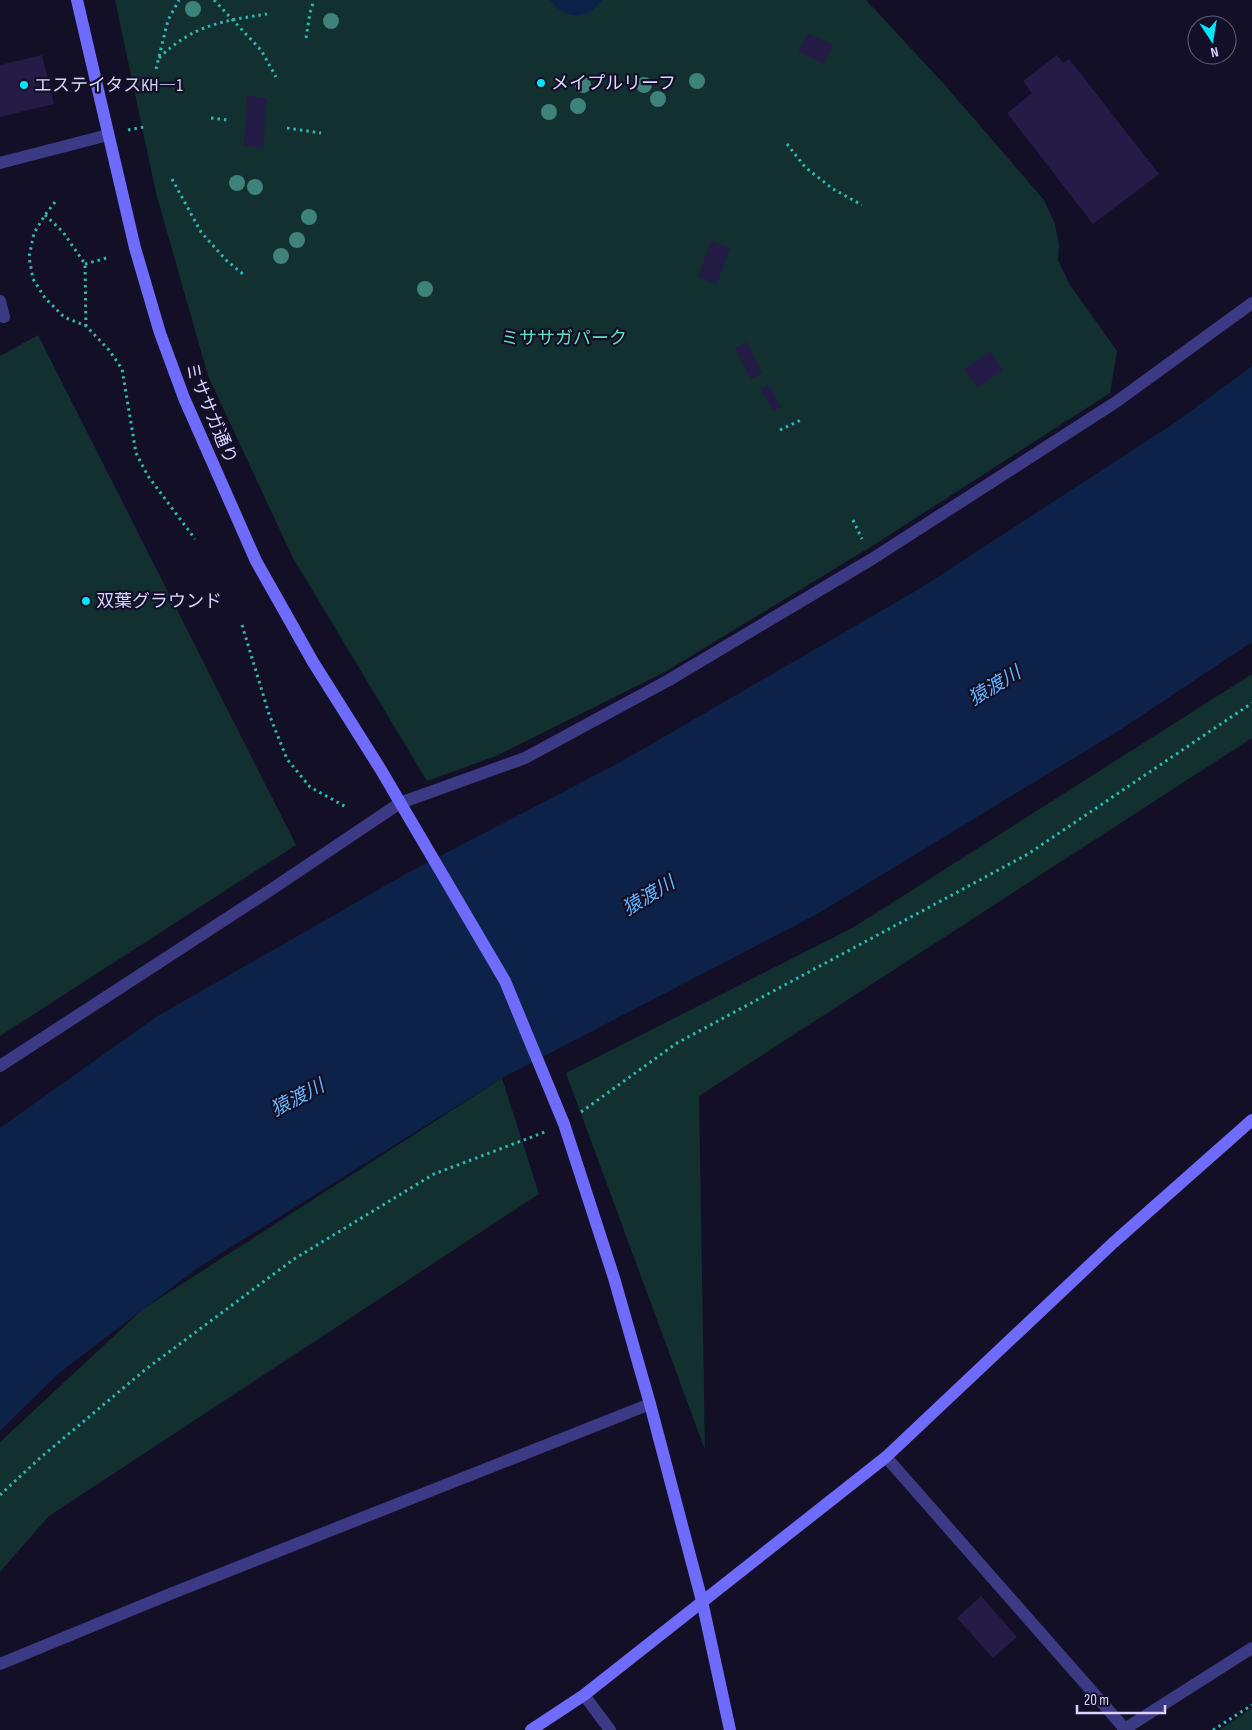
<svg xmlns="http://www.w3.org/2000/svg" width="1252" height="1730" font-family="'Sofia Sans Condensed','Noto Sans JP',sans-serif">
<rect width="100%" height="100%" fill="#130f26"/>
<g fill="#12302f">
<polygon points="115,0 866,0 944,84 1044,200 1055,224 1059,245 1058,260 1070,285 1117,351 1110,393 877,543 665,672 496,756 427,781 293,558 208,376 156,193"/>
<polygon points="38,335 296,845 0,1036 0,356"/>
<polygon points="1252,674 1252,738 699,1096 705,1450 566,1073 854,927"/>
<polygon points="502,1078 539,1194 49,1516 0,1572 0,1442 143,1309"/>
<polygon points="1252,1708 1252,1730 1219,1730"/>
</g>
<g fill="#0c2248">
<path d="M550,0H602C587,21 565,20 550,0Z"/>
<polygon points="1252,366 1252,642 1120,730 819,913 502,1078 199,1267 59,1373 0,1431 0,1128 156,1017 404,875 624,760 919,589 1179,420"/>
</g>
<g fill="#241b47">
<polygon points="807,33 833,45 825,64 798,52"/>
<polygon points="42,55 54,104 0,117 0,65"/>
<polygon points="1057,55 1063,63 1069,59 1159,174 1093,224 1007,113 1032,93 1023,81"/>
<polygon points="247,96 267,98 263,148 244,146"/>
<polygon points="711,241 730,248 717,284 698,277"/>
<polygon points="746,342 762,373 751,379 735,348"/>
<polygon points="990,351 1003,370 977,388 964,369"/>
<polygon points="769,385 781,407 773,411 761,389"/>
<polygon points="981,1596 1017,1637 993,1658 957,1618"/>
</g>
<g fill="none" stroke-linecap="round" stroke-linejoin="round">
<g stroke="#2fb8b0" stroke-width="3" stroke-dasharray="2.5 4" stroke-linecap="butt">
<polyline points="214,0 261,50 276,77"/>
<polyline points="306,38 310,13 314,0"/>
<path d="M159,58C193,25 222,21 267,14"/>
<polyline points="156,69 168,20 179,0"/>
<polyline points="211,118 227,120"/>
<polyline points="287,128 321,133"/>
<polyline points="128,130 144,127"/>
<polyline points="787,144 805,167 833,189 862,205"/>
<polyline points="172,179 201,232 226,260 244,275"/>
<polyline points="55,202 45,215 34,233 29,257 33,279 45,298 64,317 86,326 109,350 122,369 136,453 148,476 195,539"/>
<polyline points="45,215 63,232 85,264 86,326"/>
<polyline points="85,264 110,257"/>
<polyline points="780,430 803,419"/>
<polyline points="853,520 862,539"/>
<polyline points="242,625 269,714 287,759 310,787 346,807"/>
<polyline points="581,1112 677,1043 1028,854 1252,703"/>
<polyline points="0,1495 40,1458 146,1369 294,1259 434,1174 545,1132"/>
<polyline points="1213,1730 1252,1705"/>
</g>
<polyline stroke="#3d3a85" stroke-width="12" points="584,1695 610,1730"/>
<g stroke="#3d3a85" stroke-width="12">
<polyline points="0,163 108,135"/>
<polyline points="0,301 4,317"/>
<polyline points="0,1066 269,891 400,803 525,758 669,680 872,559 1116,402 1252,303"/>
<polyline points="886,1457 1125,1729"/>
<polyline points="0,1664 175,1592 650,1404"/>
<polyline points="1123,1730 1252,1648"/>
</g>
<g stroke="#6f6bff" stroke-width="12">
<polyline points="77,0 135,248 160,333 184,398 256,561 313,662 381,770 505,981 564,1124 614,1278 650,1404 702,1601 730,1730"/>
<polyline points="531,1730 584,1695 886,1457 1113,1243 1252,1120"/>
</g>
</g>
<g fill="#3d827b">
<circle cx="193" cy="9" r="8"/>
<circle cx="331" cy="21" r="8"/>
<circle cx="697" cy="81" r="8"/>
<circle cx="583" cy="85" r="8"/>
<circle cx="644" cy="85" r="8"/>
<circle cx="658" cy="99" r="8"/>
<circle cx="578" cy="106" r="8"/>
<circle cx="549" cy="112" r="8"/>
<circle cx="237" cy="183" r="8"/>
<circle cx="255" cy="187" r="8"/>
<circle cx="309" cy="217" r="8"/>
<circle cx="297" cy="240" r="8"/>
<circle cx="281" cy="256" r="8"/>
<circle cx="425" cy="289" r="8"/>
</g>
<g fill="#00e5ff" stroke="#130f26" stroke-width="2">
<circle cx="541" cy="83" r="5"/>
<circle cx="24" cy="85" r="5"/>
<circle cx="86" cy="601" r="5"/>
</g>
<g text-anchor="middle" stroke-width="4.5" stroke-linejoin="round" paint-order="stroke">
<g font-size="18" fill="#d9d4ff" stroke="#130f26" text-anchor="start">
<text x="551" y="89">メイプルリーフ</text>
<text x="34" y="91">エステイタスKH―1</text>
<text x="96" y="607">双葉グラウンド</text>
</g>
<g font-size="18" fill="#5fe0c0" stroke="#130f26">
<text x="564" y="344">ミササガパーク</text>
</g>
<g font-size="18" fill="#d9d4ff" stroke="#130f26">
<text transform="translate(211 413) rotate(67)" y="6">ミササガ通り</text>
</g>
<g font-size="19" font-style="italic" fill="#62b6ff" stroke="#130f26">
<text transform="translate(994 685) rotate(-31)" y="7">猿渡川</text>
<text transform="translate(648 895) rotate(-31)" y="7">猿渡川</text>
<text transform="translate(297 1097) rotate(-28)" y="7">猿渡川</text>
</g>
</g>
<g transform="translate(1212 40) rotate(168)"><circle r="24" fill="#130f26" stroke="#625e7d"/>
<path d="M0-4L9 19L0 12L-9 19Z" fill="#00e5ff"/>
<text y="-8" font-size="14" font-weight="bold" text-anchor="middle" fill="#d9d4ff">N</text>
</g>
<path d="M1077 1705v8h88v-8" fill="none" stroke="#d9d4ff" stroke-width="2.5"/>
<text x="1084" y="1705" font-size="15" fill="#d9d4ff" stroke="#130f26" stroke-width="4" paint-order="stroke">20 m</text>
</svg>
